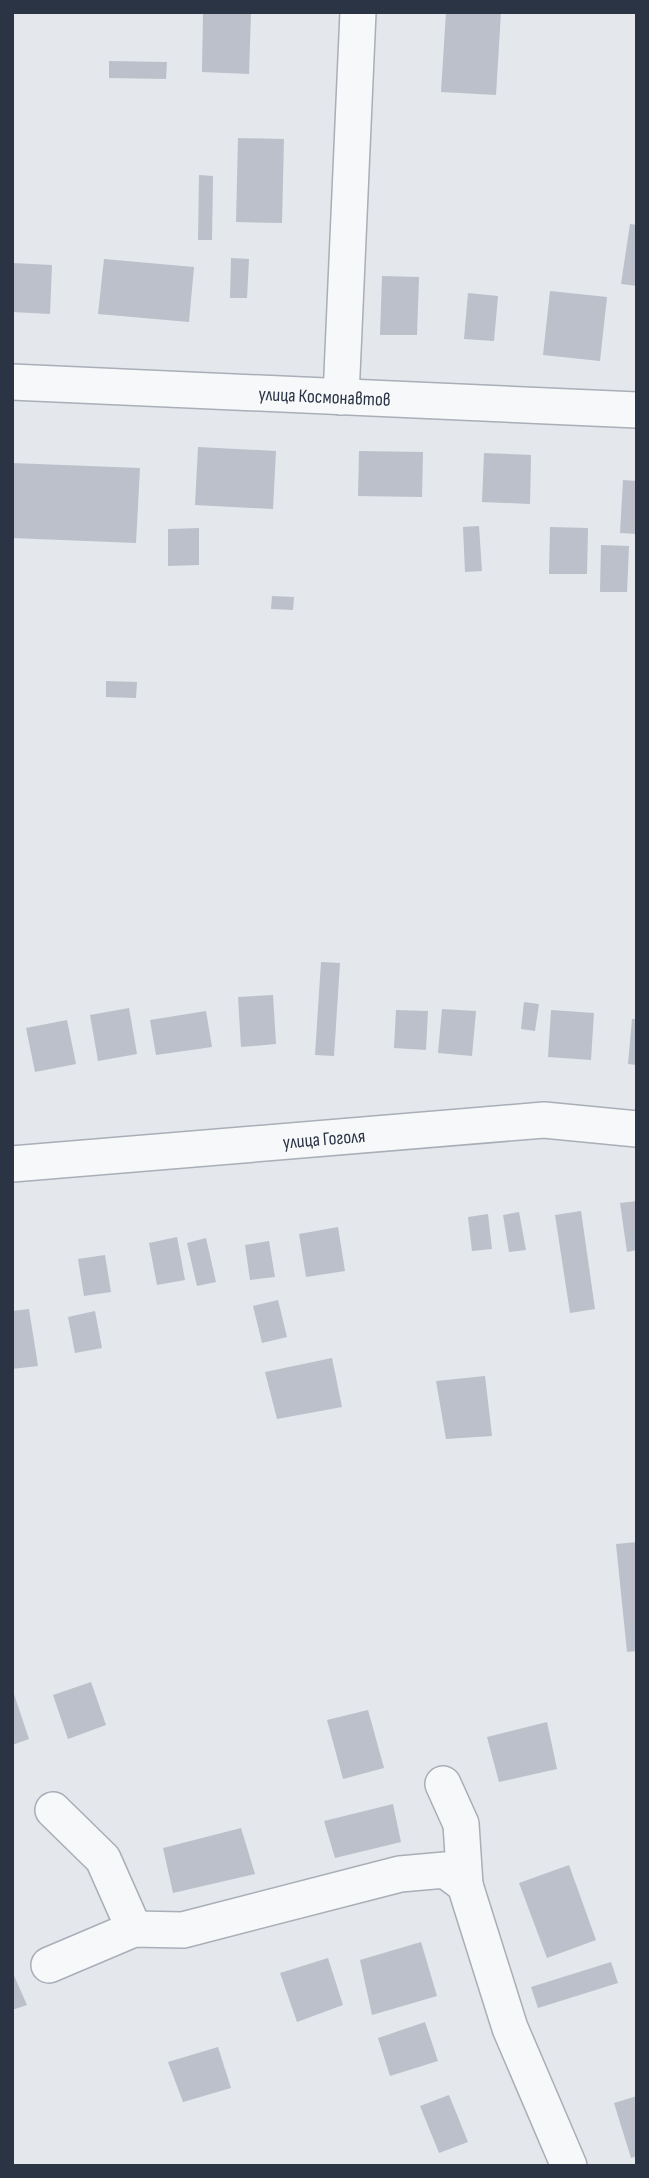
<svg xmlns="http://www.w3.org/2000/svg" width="649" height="2178" font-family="'Sofia Sans Condensed',sans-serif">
<rect width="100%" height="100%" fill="#e4e7ec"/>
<g fill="#bbc0ca">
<polygon points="203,12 251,12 249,74 202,72"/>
<polygon points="446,12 501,12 496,95 441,92"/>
<polygon points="109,61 167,62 166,79 109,78"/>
<polygon points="238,138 284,139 282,223 236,222"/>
<polygon points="199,175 213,176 212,240 198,240"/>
<polygon points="630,224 637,225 637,286 621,284"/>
<polygon points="231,258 249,259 247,298 230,298"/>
<polygon points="104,259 194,267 189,322 98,314"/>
<polygon points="12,263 52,265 50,314 12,312"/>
<polygon points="382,276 419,277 417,335 380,335"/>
<polygon points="550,291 607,297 600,361 543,355"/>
<polygon points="468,293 498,296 494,341 464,339"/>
<polygon points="198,447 276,451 273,509 195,505"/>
<polygon points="359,451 423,452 422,497 358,496"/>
<polygon points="484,453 531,455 530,504 482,502"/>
<polygon points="12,463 140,468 136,543 12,538"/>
<polygon points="623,480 637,481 637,534 620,533"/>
<polygon points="479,526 482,571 465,572 463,527"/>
<polygon points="550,527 588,528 587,574 549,574"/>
<polygon points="199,528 199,565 168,566 168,529"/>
<polygon points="601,545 629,546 627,592 600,592"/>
<polygon points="272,596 294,597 293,610 271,609"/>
<polygon points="106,681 137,682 136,698 106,697"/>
<polygon points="321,962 340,963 334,1056 315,1055"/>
<polygon points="273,995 276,1044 241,1047 238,997"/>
<polygon points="524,1002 539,1004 535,1031 521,1029"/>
<polygon points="129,1008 137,1054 98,1061 90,1015"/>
<polygon points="442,1009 476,1011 472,1056 438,1053"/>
<polygon points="396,1010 428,1011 426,1050 394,1048"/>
<polygon points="551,1010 594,1013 591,1060 548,1057"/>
<polygon points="206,1011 212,1047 156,1055 150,1020"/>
<polygon points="632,1019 637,1019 637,1065 628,1064"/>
<polygon points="67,1020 76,1064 35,1072 26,1028"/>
<polygon points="637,1201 637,1250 627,1252 620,1203"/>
<polygon points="581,1211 595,1309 570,1313 555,1215"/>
<polygon points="519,1212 526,1250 509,1252 503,1215"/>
<polygon points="488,1214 492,1249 472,1251 468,1217"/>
<polygon points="338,1227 345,1271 306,1277 299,1234"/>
<polygon points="177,1237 185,1280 157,1285 149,1243"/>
<polygon points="206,1238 216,1282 197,1286 187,1243"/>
<polygon points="269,1241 275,1277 250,1280 245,1245"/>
<polygon points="105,1255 111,1292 84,1296 78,1259"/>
<polygon points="278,1300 287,1337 262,1343 253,1306"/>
<polygon points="29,1309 38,1366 12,1369 12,1311"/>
<polygon points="95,1311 102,1348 75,1353 68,1317"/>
<polygon points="332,1358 342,1407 277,1419 265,1372"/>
<polygon points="485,1376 492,1436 446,1439 436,1381"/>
<polygon points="637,1542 637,1651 627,1652 616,1544"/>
<polygon points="91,1682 106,1725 68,1739 53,1695"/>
<polygon points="12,1688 29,1739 12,1745"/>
<polygon points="368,1710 384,1768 343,1779 327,1720"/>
<polygon points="547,1722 557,1769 499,1782 487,1737"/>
<polygon points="393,1804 401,1842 335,1858 324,1821"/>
<polygon points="241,1828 255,1874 173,1893 163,1848"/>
<polygon points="569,1865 596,1940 547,1958 519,1883"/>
<polygon points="421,1942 437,1996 372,2015 360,1960"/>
<polygon points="328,1958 343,2005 297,2022 280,1973"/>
<polygon points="611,1962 618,1983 538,2008 531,1987"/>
<polygon points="12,1971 27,2005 12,2010"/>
<polygon points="425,2022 438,2061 390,2076 378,2038"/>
<polygon points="218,2047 231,2088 183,2102 168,2062"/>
<polygon points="449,2095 468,2142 439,2153 420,2106"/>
<polygon points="637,2096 637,2156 631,2158 614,2103"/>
</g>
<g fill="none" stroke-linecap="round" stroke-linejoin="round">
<g stroke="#a9aeb7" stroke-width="38">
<g id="minor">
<path id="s1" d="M12,382L637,410"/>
<polyline points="341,397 358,12"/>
<path id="s2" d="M12,1164L544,1120L637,1129"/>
<polyline points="443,1784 461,1824 465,1885"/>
<polyline points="53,1810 103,1859 134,1929"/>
<polyline points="49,1965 134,1929 183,1930 400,1874 445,1870 465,1885 510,2028 569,2166"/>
</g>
</g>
<use href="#minor" stroke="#f7f8fa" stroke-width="35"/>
</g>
<g text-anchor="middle" stroke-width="5" stroke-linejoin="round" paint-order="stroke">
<g font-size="19" fill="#2b3445" stroke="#f4f6f9">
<text dy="7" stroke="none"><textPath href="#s1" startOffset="313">улица Космонавтов</textPath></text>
<text dy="7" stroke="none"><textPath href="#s2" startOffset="313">улица Гоголя</textPath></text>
</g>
</g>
<rect width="649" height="2178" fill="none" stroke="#2b3445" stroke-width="28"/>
</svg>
